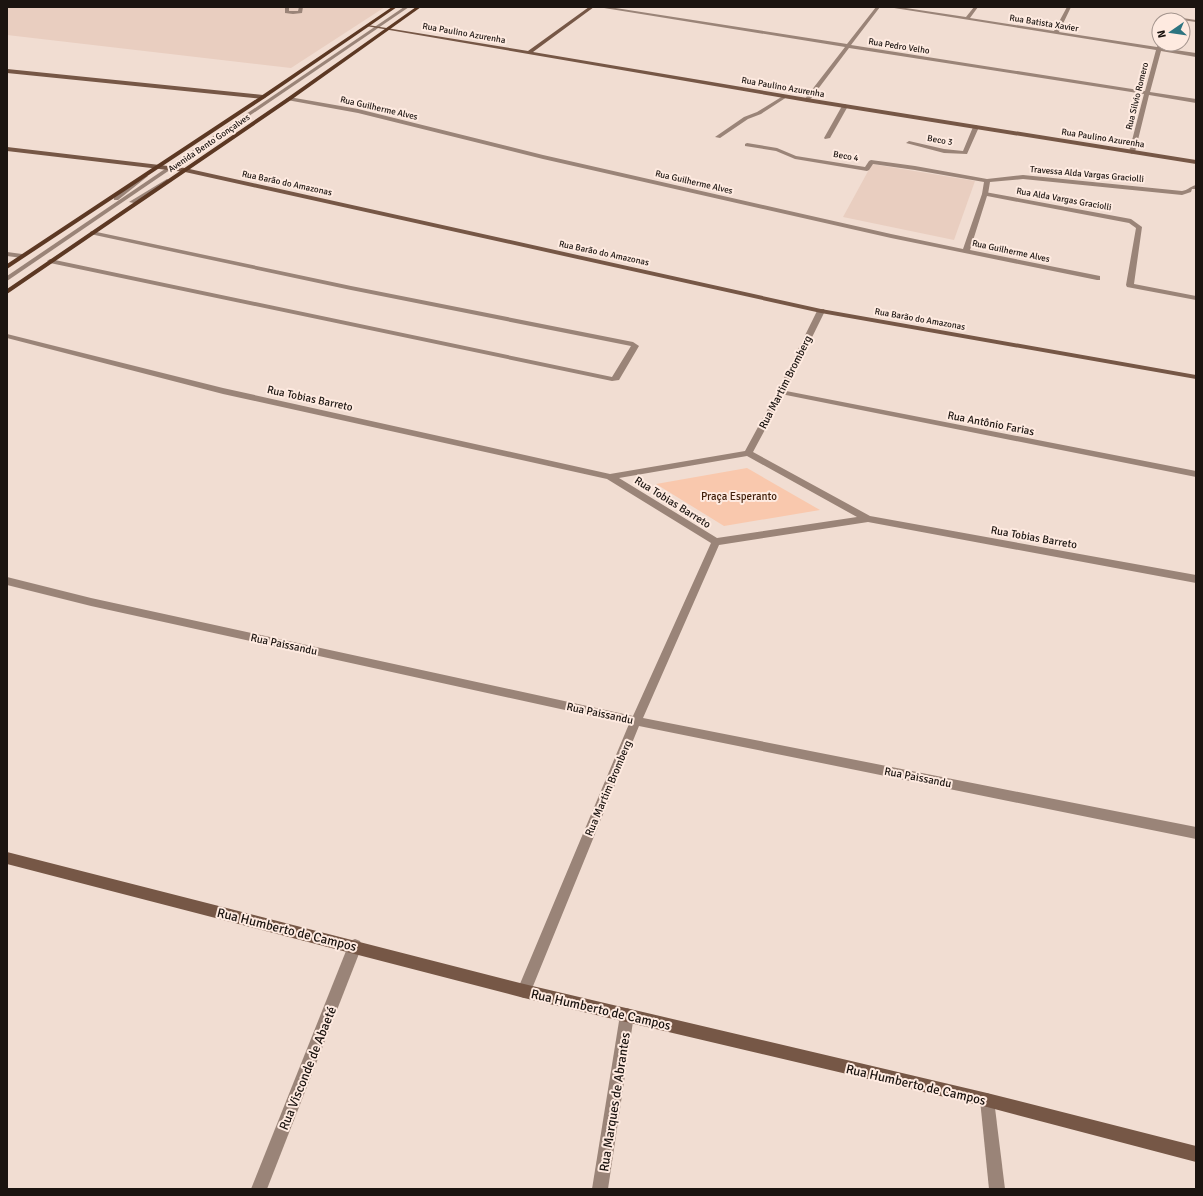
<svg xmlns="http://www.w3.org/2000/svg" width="1203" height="1196" font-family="Signika,sans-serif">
<rect width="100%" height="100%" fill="#f1ddd2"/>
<g fill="#e9cec0">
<polygon points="7,7 385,7 291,68 7,35"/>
<polygon points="872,164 975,181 954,240 843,217"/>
</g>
<polygon fill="#f9c8ad" points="747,468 820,510 724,526 656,484"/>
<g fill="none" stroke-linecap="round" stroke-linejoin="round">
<g fill="#9a8478" fill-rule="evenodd">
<polygon points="285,7 289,7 289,11 298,11 299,7 303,7 302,13 293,14 285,13"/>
<polygon points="404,7 409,7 7,281 7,276"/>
<polygon points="783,96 787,97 761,114 748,119 720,138 715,137 744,117 757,112"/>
<polygon points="845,104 848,106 830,138 825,139 824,138 842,106"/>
<polygon points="976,125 979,127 967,154 944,153 906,143 909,141 944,149 963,151 973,127"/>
<path d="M747,143L777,148L796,156L865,167L869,161L871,160L915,166L987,179L1023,175L1182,191C1188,190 1189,187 1196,185V189H1192L1191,192L1182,195L1023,179L990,182L988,194L985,196L982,194L984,182L915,170L873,164L869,170L867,171L795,159L776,151L745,146V144Z"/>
<polygon points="143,175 148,176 118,200 114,200 114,198"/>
<polygon points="167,179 169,180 169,182 134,203 129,202"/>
<polygon points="778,390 781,390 1196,471 1196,477 781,394 778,394"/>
</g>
<g fill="#9a8478" fill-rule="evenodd">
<polygon points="598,7 609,7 847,44 876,7 880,7 851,45 1145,91 1156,50 888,7 899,7 966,17 974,7 978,7 970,18 1054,31 1067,7 1071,7 1059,32 1157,47 1159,43 1163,44 1161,48 1196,53 1196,57 1161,51 1150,92 1196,99 1196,103 1149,95 1135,152 1132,154 1129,152 1144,94 849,48 809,101 807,102 804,100 845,47"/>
<polygon points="1169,16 1196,20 1196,22 1167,18"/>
<polygon points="289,97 358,109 543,155 891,234 963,249 982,194 985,192 1131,219 1142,227 1134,284 1196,296 1196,300 1127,287 1126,285 1136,228 1129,223 987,196 970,250 1100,276 1100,280 1097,280 891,238 543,159 358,113 287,100 286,99"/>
<polygon points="92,231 351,286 633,342 639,346 619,380 612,381 50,263 47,261 50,259 612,377 631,346 351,290 90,234 90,232"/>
<polygon points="7,252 22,254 25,256 22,258 7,256"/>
<path d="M818,309H824L825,311L785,392L753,452L870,516L1196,575V583L868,522L719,545L643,718L1196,827V839L639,726L529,996L524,998L519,996L517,991L629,724L91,606L7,585V577L91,598L633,716L711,543L607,479L223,394L7,338V334L223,388L610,474L745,451L777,392ZM747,456L857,517L717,538L619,478Z"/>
<polygon points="355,939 360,941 362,946 267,1189 251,1189 350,941"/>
<polygon points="627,1008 632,1010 634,1015 608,1189 592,1189 620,1015 622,1010"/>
<polygon points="987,1093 992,1095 994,1100 1005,1189 989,1189 980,1100 982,1095"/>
</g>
<g fill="#765746" fill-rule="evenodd">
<polygon points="589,7 594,7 533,52 807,98 1196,160 1196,164 807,102 366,26 368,25 528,51"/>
<polygon points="7,69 263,95 266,97 263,99 7,73"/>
<polygon points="7,147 185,168 821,309 1196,375 1196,379 821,313 185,172 7,151"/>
<polygon points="7,852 524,984 987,1093 1196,1146 1196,1162 987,1107 524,998 7,864"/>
</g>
<g fill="#5c3823" fill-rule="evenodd">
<polygon points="392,7 397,7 265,98 7,269 7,264 261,96"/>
<polygon points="416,7 421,7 291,100 7,294 7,289 287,98"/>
</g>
</g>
<g text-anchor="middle" stroke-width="4" stroke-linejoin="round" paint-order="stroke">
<g font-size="9" fill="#1b1410" stroke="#feeae0">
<text transform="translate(1044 23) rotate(9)" y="3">Rua Batista Xavier</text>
<text transform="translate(464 33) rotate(10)" y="3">Rua Paulino Azurenha</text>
<text transform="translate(899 46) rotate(9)" y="3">Rua Pedro Velho</text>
<text transform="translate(783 87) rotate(10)" y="3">Rua Paulino Azurenha</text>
<text transform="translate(1137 96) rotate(-76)" y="3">Rua Silvio Romero</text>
<text transform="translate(379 108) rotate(13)" y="3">Rua Guilherme Alves</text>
<text transform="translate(1103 138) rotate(9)" y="3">Rua Paulino Azurenha</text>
<text transform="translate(940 140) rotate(10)" y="3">Beco 3</text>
<text transform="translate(209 143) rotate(-34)" y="3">Avenida Bento Gonçalves</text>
<text transform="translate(846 156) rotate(10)" y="3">Beco 4</text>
<text transform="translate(1087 174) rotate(5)" y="3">Travessa Alda Vargas Graciolli</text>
<text transform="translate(694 182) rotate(13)" y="3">Rua Guilherme Alves</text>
<text transform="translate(287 183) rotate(12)" y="3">Rua Barão do Amazonas</text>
<text transform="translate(1064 199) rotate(10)" y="3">Rua Alda Vargas Graciolli</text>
<text transform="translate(1011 251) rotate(12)" y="3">Rua Guilherme Alves</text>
<text transform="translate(604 253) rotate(12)" y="3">Rua Barão do Amazonas</text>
<text transform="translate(920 319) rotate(10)" y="3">Rua Barão do Amazonas</text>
</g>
<g font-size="11" fill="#1b1410" stroke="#feeae0">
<text transform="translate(785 382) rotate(-63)" y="4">Rua Martim Bromberg</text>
<text transform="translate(310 398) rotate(12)" y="4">Rua Tobias Barreto</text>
<text transform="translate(991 423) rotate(11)" y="4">Rua Antônio Farias</text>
<text transform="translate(673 502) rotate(32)" y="4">Rua Tobias Barreto</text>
<text transform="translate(1034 537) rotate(10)" y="4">Rua Tobias Barreto</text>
<text transform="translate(284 644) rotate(12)" y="4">Rua Paissandu</text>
<text transform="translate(600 713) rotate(12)" y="4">Rua Paissandu</text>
<text transform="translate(918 777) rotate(11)" y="4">Rua Paissandu</text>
<text transform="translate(608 788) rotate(-67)" y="4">Rua Martim Bromberg</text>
</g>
<g font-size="11" fill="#43210c" stroke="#feeae0">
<text x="739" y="500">Praça Esperanto</text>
</g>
<g font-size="13" fill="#1b1410" stroke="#feeae0">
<text transform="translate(287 929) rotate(14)" y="5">Rua Humberto de Campos</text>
<text transform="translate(601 1009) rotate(13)" y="5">Rua Humberto de Campos</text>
<text transform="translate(307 1068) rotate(-68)" y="5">Rua Visconde de Abaeté</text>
<text transform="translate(916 1084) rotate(13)" y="5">Rua Humberto de Campos</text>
<text transform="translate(614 1102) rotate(-81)" y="5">Rua Marques de Abrantes</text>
</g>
</g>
<rect width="1203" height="1196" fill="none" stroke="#1b1410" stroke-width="16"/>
<g transform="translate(1171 32) rotate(257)"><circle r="19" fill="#feeae0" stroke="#a3948d"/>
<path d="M0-3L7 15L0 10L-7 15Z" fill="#2d7480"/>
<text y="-6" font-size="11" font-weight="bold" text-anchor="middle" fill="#1b1410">N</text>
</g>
</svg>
